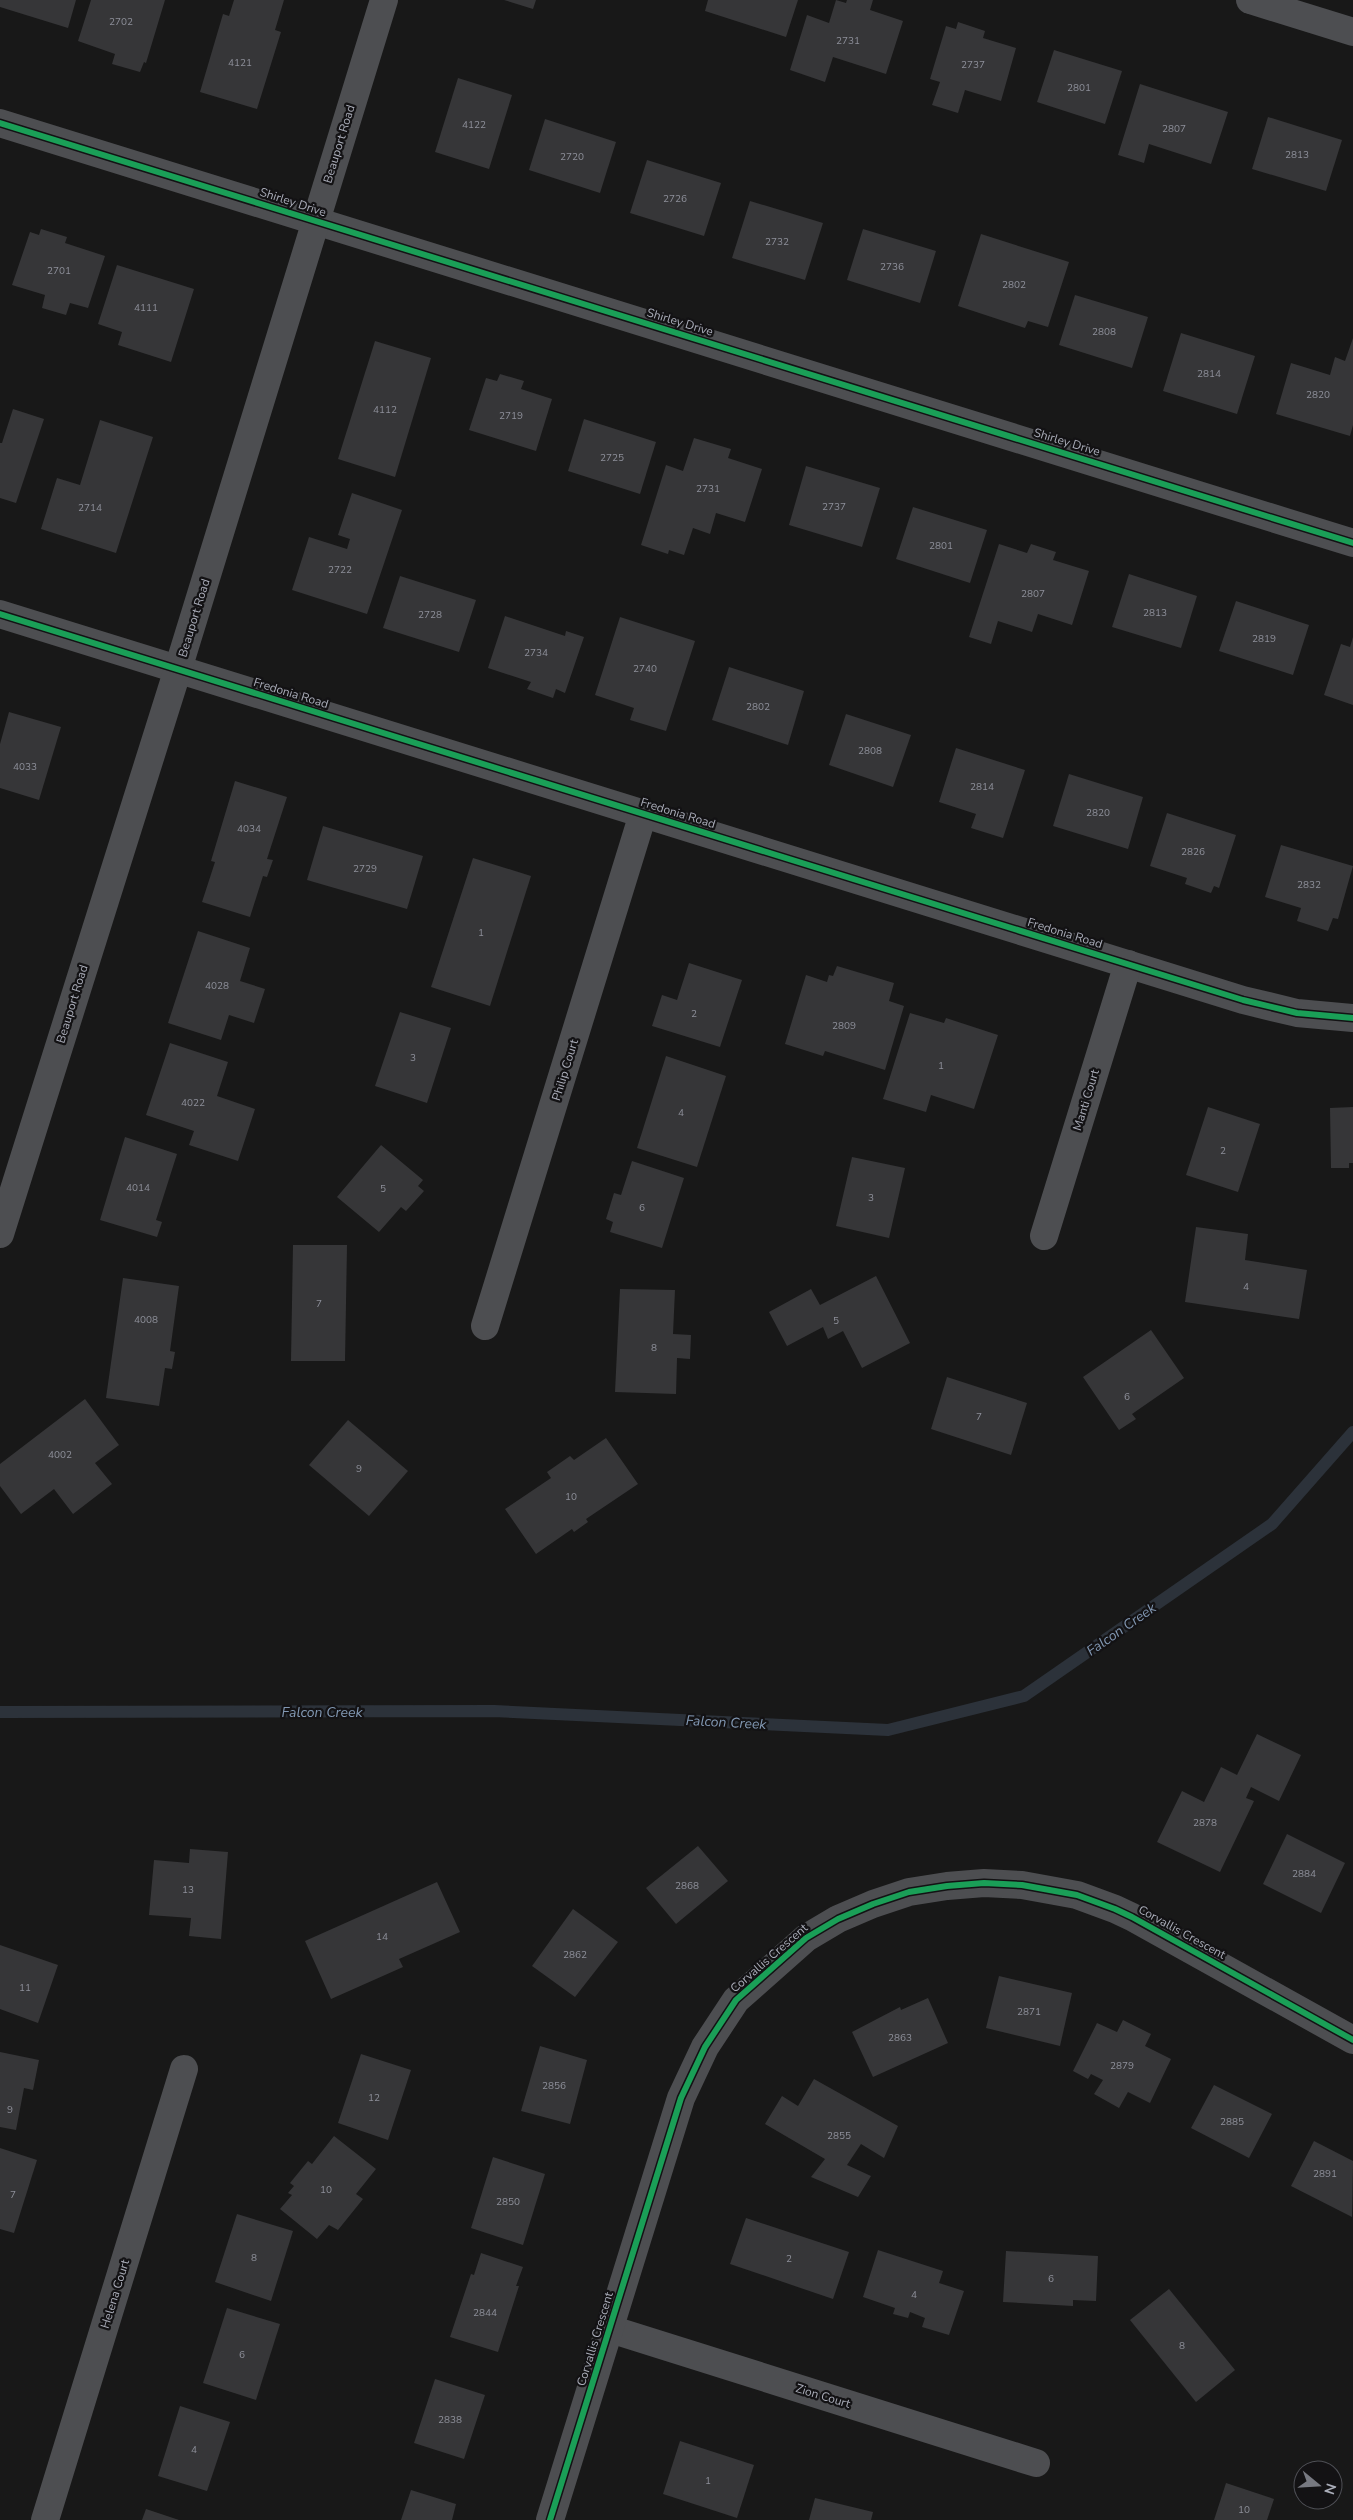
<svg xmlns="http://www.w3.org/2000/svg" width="1353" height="2520" font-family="'Nunito Sans',sans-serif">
<rect width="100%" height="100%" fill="#181818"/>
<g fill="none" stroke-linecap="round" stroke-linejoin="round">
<polyline stroke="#2c323a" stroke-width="12" points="0,1712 494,1711 888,1730 1024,1696 1272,1524 1353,1432"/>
</g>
<g fill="#363638">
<polygon points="0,0 76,0 68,28 0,7"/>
<polygon points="91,0 165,0 146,63 144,62 140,72 112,64 115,54 78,41"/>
<polygon points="234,0 284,0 275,30 281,32 257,109 200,92 223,14 229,16"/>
<polygon points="504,0 536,0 533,9"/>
<polygon points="708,0 798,0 786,37 705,11"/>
<polygon points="836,0 846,3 847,0 873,0 870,10 903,21 886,74 833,57 825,82 790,70 807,15 829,23"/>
<polygon points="958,22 985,31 983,38 1016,48 1001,101 965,90 958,113 932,105 940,82 930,79 946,26 956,29"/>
<polygon points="1054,50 1122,71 1105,124 1037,102"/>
<polygon points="458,78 512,95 489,169 435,152"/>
<polygon points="1140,84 1228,112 1211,164 1149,144 1144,163 1118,155"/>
<polygon points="1268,117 1342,140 1326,191 1252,169"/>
<polygon points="545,119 616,142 600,193 529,170"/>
<polygon points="647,160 721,183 704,236 630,213"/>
<polygon points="750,201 823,223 805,280 732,258"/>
<polygon points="41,229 67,237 65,243 105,256 88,308 70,303 66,315 42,308 45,295 12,285 30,232 39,235"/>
<polygon points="863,229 936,251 920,303 847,280"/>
<polygon points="981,234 1069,262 1048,327 1028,321 1025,328 958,306"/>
<polygon points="117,265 194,289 171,362 118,345 122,332 98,324"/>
<polygon points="1075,295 1148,317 1132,368 1059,345"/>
<polygon points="1181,333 1255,356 1237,414 1163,391"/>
<polygon points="1353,338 1353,425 1350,436 1276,414 1291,363 1330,375 1335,357 1345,361"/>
<polygon points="375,341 431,358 395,477 338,459"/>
<polygon points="500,374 524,381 521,389 552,399 536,451 469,430 486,378 497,381"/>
<polygon points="13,409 44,419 16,503 0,498 0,443 2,443"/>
<polygon points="584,419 656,442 640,494 568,471"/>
<polygon points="100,420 153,437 116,553 41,529 57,478 80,485"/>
<polygon points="694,438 731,449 728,458 762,469 745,522 716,513 710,534 693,528 684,555 669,550 668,554 641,545 666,465 683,471"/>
<polygon points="806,466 880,488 862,547 789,525"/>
<polygon points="352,493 402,510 367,614 292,590 309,537 347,549 350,539 338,535"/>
<polygon points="913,507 987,530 970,583 896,559"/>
<polygon points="999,544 1027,553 1031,544 1056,552 1053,560 1089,571 1072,625 1038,614 1032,632 998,621 991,644 969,637"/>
<polygon points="1129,574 1197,596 1181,648 1112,627"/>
<polygon points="400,576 476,600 459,652 383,628"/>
<polygon points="1236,601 1309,625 1293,675 1219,651"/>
<polygon points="505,616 565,636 566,631 584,637 565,693 556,689 553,698 527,689 531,682 488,668"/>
<polygon points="620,617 695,641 666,731 630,720 634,708 595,695"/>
<polygon points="1353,637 1353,705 1324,695 1341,644 1350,647"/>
<polygon points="729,667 804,691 788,745 712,720"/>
<polygon points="9,712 61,727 39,800 0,788 0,744"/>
<polygon points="846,714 911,735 893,787 829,765"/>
<polygon points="956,748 1025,770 1003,838 971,828 976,814 939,802"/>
<polygon points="1069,774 1143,797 1128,849 1053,826"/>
<polygon points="235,781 287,797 267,859 273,860 267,877 263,876 250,917 202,902 215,862 211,861"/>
<polygon points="1167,813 1236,835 1219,888 1214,886 1211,893 1185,884 1187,878 1150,866"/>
<polygon points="323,826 423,856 407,909 307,880"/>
<polygon points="1281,845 1353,866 1338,919 1333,918 1328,931 1297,921 1301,908 1265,897"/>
<polygon points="473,858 531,876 490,1006 431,987"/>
<polygon points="198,931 250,948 240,981 265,989 254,1023 229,1015 221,1040 168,1023"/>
<polygon points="689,963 742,980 720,1047 652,1026 662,995 677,1000"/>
<polygon points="837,966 894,983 889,1001 904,1006 885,1070 825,1051 823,1056 785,1044 806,975 827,982 829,975 833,976"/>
<polygon points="400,1012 451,1028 427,1103 375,1086"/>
<polygon points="910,1013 944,1023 946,1018 998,1035 974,1109 931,1095 926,1112 883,1099"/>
<polygon points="170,1043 228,1062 217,1096 255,1109 238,1161 189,1145 194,1131 146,1115"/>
<polygon points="666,1056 726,1076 697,1167 637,1148"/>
<polygon points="1208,1107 1260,1124 1238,1192 1186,1175"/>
<polygon points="1353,1107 1353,1163 1349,1163 1349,1168 1331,1168 1330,1108"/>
<polygon points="125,1137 177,1154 156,1220 162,1222 157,1237 100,1220"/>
<polygon points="381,1145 423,1180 418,1186 424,1191 406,1211 401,1207 379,1232 337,1197"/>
<polygon points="852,1157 905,1168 889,1238 836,1226"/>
<polygon points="632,1161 684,1178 662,1248 610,1232 613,1222 606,1219 614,1193 621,1195"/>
<polygon points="1196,1227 1248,1234 1245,1260 1307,1270 1299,1319 1185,1302"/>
<polygon points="293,1245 347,1245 345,1361 291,1361"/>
<polygon points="876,1276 910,1343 862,1368 843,1331 828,1339 823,1327 787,1346 769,1312 811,1289 820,1305"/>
<polygon points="123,1278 179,1286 170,1351 175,1352 172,1369 165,1368 159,1406 106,1398"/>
<polygon points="620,1289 675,1290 673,1334 691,1335 690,1359 677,1358 676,1394 615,1392"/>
<polygon points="1151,1330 1184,1378 1132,1414 1136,1419 1119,1430 1083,1377"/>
<polygon points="947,1377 1027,1403 1011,1455 931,1429"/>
<polygon points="85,1399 119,1445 95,1463 112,1484 73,1514 54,1489 21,1514 0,1486 0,1464"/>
<polygon points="348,1420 408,1471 369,1516 309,1465"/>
<polygon points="606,1438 638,1484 586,1519 588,1522 574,1532 572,1529 536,1554 505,1509 551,1478 547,1472 570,1456 574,1460"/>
<polygon points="1257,1734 1301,1755 1279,1801 1251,1787 1246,1798 1254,1801 1220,1872 1157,1842 1182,1791 1204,1802 1221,1767 1237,1775"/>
<polygon points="1287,1834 1345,1863 1321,1913 1263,1884"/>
<polygon points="698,1846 728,1881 676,1924 646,1888"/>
<polygon points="190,1849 228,1852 221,1939 189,1936 191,1918 149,1915 154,1860 189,1863"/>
<polygon points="437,1882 460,1932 399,1959 403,1967 331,1999 305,1941"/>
<polygon points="573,1909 618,1942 575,1997 532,1966"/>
<polygon points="0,1945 58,1965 38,2023 0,2009"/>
<polygon points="999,1976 1072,1993 1060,2046 986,2028"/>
<polygon points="928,1998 948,2043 873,2077 852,2032 900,2007 901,2010"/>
<polygon points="1123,2020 1151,2034 1145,2046 1171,2059 1150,2103 1128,2092 1119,2108 1094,2094 1103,2080 1091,2074 1088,2079 1073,2071 1097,2023 1117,2032"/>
<polygon points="540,2046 587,2060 570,2124 521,2111"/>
<polygon points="0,2052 39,2060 33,2090 24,2088 16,2130 0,2127"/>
<polygon points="361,2054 411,2070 388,2140 338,2123"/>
<polygon points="814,2079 898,2126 884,2158 861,2144 847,2165 871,2176 858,2197 811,2177 825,2159 765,2124 782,2096 798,2106"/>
<polygon points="1214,2085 1272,2114 1249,2158 1191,2128"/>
<polygon points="334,2136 376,2169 356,2194 363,2199 338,2230 329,2225 317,2239 280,2209 292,2195 288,2193 294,2186 290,2183 308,2161 312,2164"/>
<polygon points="1314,2141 1353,2161 1352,2217 1291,2186"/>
<polygon points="0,2148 37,2160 14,2233 0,2229"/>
<polygon points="493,2157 545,2174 523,2245 471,2228"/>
<polygon points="237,2214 293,2231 271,2301 215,2282"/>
<polygon points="746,2218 849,2252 833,2299 730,2264"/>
<polygon points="878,2250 943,2271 939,2283 964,2291 949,2335 922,2327 925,2318 910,2312 908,2318 893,2314 895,2308 863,2297"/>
<polygon points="1006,2251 1098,2256 1096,2301 1073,2300 1073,2306 1003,2302"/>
<polygon points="481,2253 523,2267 516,2286 519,2286 498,2352 450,2337 471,2274 474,2275"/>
<polygon points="1169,2289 1235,2370 1196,2402 1130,2320"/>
<polygon points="227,2308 280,2324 256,2400 203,2383"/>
<polygon points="435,2379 485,2395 464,2459 414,2443"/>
<polygon points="180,2406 230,2422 207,2491 158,2476"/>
<polygon points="680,2441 754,2465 737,2518 663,2494"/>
<polygon points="1226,2483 1274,2499 1267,2520 1214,2520"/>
<polygon points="411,2490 456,2504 452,2520 401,2520"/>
<polygon points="815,2498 873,2512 871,2520 809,2520"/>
<polygon points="146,2509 179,2520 142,2520"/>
</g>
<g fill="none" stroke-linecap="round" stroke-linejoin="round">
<g stroke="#4d4e51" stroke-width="28">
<polyline points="1250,0 1353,32"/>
<polyline points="0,123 1353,543"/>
<polyline points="0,614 1243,1000 1297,1013 1353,1018"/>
<polyline points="0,1234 178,669 384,0"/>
<polyline points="1044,1236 1128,964"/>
<polyline points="485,1326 643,814"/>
<polyline points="610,2329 1036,2463"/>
<polyline points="45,2520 184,2069"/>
<polyline points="550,2520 681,2098 705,2047 736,2000 806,1938 838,1919 873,1904 909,1892 947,1886 984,1883 1022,1885 1077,1895 1115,1909 1132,1917 1353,2040"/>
</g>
<g stroke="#131214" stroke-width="9">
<g id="cycleway">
<polyline points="0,123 1353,543"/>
<polyline points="0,614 1243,1000 1297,1013 1353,1018"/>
<polyline points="550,2520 681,2098 705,2047 736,2000 806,1938 838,1919 873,1904 909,1892 947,1886 984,1883 1022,1885 1077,1895 1115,1909 1132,1917 1353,2040"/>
</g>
</g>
<use href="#cycleway" stroke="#1a9f57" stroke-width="6"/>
</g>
<g text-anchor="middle" stroke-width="4.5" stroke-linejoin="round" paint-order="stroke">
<g font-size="10" fill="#8d8f99">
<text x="121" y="25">2702</text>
<text x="848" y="44">2731</text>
<text x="240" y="66">4121</text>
<text x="973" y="68">2737</text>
<text x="1079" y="91">2801</text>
<text x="474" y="128">4122</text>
<text x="1174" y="132">2807</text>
<text x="1297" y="158">2813</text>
<text x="572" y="160">2720</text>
<text x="675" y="202">2726</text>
<text x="777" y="245">2732</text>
<text x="892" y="270">2736</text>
<text x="59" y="274">2701</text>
<text x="1014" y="288">2802</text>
<text x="146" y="311">4111</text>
<text x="1104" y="335">2808</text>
<text x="1209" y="377">2814</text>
<text x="1318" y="398">2820</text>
<text x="385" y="413">4112</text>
<text x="511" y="419">2719</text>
<text x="612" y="461">2725</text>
<text x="708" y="492">2731</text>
<text x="834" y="510">2737</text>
<text x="90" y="511">2714</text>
<text x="941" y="549">2801</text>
<text x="340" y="573">2722</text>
<text x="1033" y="597">2807</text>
<text x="1155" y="616">2813</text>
<text x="430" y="618">2728</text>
<text x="1264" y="642">2819</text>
<text x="536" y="656">2734</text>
<text x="645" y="672">2740</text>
<text x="758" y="710">2802</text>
<text x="870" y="754">2808</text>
<text x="25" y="770">4033</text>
<text x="982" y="790">2814</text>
<text x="1098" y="816">2820</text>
<text x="249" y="832">4034</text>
<text x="1193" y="855">2826</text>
<text x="365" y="872">2729</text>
<text x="1309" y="888">2832</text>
<text x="481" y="936">1</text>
<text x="217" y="989">4028</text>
<text x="694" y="1017">2</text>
<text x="844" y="1029">2809</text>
<text x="413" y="1061">3</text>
<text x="941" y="1069">1</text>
<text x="193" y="1106">4022</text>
<text x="681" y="1116">4</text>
<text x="1223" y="1154">2</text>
<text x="138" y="1191">4014</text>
<text x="383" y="1192">5</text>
<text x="871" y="1201">3</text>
<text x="642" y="1211">6</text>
<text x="1246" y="1290">4</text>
<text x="319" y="1307">7</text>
<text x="146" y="1323">4008</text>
<text x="836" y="1324">5</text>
<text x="654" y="1351">8</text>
<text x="1127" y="1400">6</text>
<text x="979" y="1420">7</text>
<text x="60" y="1458">4002</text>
<text x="359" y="1472">9</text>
<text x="571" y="1500">10</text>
<text x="1205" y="1826">2878</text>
<text x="1304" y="1877">2884</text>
<text x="687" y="1889">2868</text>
<text x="188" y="1893">13</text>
<text x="382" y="1940">14</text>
<text x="575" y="1958">2862</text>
<text x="25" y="1991">11</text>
<text x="1029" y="2015">2871</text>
<text x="900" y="2041">2863</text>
<text x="1122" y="2069">2879</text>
<text x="554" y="2089">2856</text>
<text x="374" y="2101">12</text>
<text x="10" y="2113">9</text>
<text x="1232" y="2125">2885</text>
<text x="839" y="2139">2855</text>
<text x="1325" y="2177">2891</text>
<text x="326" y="2193">10</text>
<text x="13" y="2198">7</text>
<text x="508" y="2205">2850</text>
<text x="254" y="2261">8</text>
<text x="789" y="2262">2</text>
<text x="1051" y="2282">6</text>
<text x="914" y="2298">4</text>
<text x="485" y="2316">2844</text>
<text x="1182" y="2349">8</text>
<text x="242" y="2358">6</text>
<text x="450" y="2423">2838</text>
<text x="194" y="2453">4</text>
<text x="708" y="2484">1</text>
<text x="1244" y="2513">10</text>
</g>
<g font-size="12" fill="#aaadb9" stroke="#131214">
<text transform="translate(339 144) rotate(-73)" y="4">Beauport Road</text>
<text transform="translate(293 202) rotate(18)" y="4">Shirley Drive</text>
<text transform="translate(680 322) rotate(17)" y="4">Shirley Drive</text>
<text transform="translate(1067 442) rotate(17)" y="4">Shirley Drive</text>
<text transform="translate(194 618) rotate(-73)" y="4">Beauport Road</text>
<text transform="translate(291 693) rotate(17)" y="4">Fredonia Road</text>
<text transform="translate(678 813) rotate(17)" y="4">Fredonia Road</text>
<text transform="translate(1065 933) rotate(17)" y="4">Fredonia Road</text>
<text transform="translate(72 1004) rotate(-73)" y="4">Beauport Road</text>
<text transform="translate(565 1070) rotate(-73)" y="4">Philip Court</text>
<text transform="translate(1086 1100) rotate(-73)" y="4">Manti Court</text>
<text transform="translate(1182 1932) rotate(29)" y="4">Corvallis Crescent</text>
<text transform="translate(769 1958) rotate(-41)" y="4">Corvallis Crescent</text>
<text transform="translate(115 2294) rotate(-73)" y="4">Helena Court</text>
<text transform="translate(595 2339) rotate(-73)" y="4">Corvallis Crescent</text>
<text transform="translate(823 2396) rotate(17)" y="4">Zion Court</text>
</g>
<g font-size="14" font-style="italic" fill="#8298b3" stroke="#131214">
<text transform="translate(1121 1629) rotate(-35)" y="5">Falcon Creek</text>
<text x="322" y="1717">Falcon Creek</text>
<text transform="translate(726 1722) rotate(3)" y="5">Falcon Creek</text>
</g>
</g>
<g transform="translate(1318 2485) rotate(108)"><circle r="24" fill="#131214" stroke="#4f5056"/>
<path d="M0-4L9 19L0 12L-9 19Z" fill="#777981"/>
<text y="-8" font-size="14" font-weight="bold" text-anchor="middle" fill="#aaadb9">N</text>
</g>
</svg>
